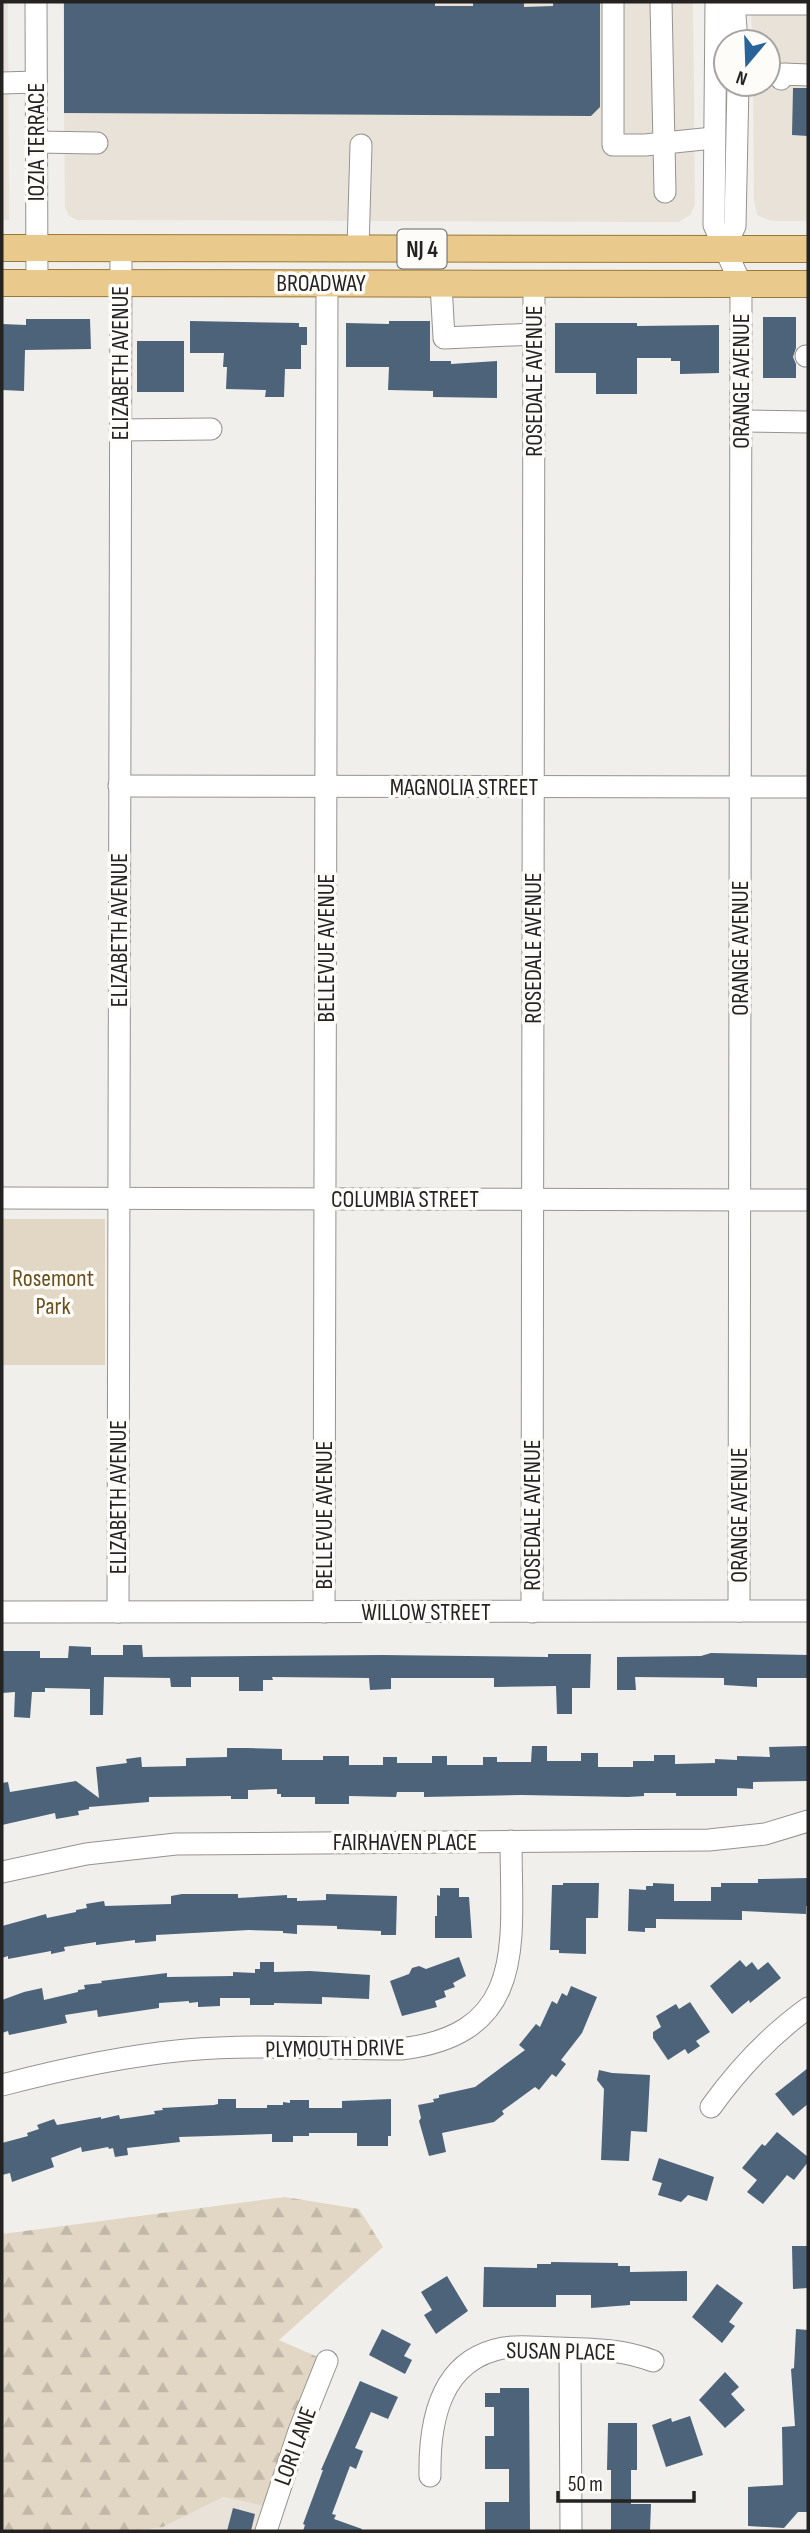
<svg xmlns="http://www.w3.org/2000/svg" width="810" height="2533" font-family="'Sofia Sans Condensed',sans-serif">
<defs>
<pattern id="forest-firs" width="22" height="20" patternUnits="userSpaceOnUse" patternTransform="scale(1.75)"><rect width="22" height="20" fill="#e2d7c4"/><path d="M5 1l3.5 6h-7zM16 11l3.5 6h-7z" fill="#c2b8a8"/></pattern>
</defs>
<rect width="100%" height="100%" fill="#f1efec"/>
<g fill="#e8e2d8">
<polygon points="2,2 8,2 9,220 2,220"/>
<polygon points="63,2 693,2 695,205 690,215 679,222 77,220 69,216 65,208"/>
<polygon points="751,2 808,2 808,221 771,221 757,215 754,201 753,84 768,84 768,42 752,42"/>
<polygon points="223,2497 273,2508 266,2531 132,2531 163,2527"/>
</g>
<polygon fill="url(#forest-firs)" points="285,2197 359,2209 383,2247 279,2340 327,2361 273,2508 223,2497 163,2527 132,2531 2,2531 2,2234"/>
<rect fill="#e2d7c4" x="2" y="1219" width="103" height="146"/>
<g fill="#4d637a">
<polygon points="64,2 435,2 435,6 473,6 473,2 524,2 524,7 553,6 553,2 600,2 600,107 591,116 64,113"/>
<polygon points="793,88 808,88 808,136 792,135"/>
<polygon points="763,317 796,317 796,348 793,357 796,364 796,378 763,378"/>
<polygon points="26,319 90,319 91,349 25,350 24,391 2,390 2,324 26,325"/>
<polygon points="190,321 299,323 299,327 307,327 307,345 301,345 301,369 285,369 284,397 265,397 266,390 226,389 227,367 223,367 224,353 190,353"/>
<polygon points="389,321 430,321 430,361 451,361 451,364 497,361 497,398 433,397 433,391 388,390 389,367 346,367 346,323 389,324"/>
<polygon points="555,323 637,323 637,326 719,325 719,373 680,374 680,361 671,361 671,358 637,358 637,394 596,394 596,373 555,373"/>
<rect x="137" y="341" width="47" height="51"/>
<polygon points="123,1645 142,1645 143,1657 382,1655 548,1657 548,1654 591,1654 590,1688 572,1688 572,1714 557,1714 556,1686 494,1687 494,1678 391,1678 391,1689 370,1690 369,1678 272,1677 273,1680 263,1680 263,1691 239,1691 239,1677 191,1677 191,1687 171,1687 170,1678 104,1677 103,1715 90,1715 90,1689 45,1688 45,1692 32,1692 30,1718 14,1717 15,1692 2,1693 2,1651 40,1651 40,1658 68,1658 69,1646 91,1647 91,1655 123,1655"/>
<polygon points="711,1653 808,1655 808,1678 757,1678 757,1687 724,1685 724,1678 635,1677 636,1690 617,1690 617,1657 701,1656"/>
<polygon points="532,1746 547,1746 547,1761 581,1761 581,1753 598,1753 598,1767 633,1767 633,1761 654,1761 654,1755 675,1755 675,1764 715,1763 715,1759 737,1760 737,1756 770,1757 769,1747 808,1746 808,1781 753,1782 753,1789 737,1788 737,1796 676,1796 676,1793 644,1793 644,1796 628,1797 522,1795 424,1797 424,1792 397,1792 396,1797 349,1796 349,1804 315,1804 315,1797 281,1797 281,1794 277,1794 277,1789 248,1790 248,1799 231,1799 231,1796 149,1797 149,1802 89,1807 89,1809 78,1811 79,1815 56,1819 55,1813 2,1825 2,1783 8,1782 10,1792 76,1781 99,1798 96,1767 127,1763 126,1759 141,1757 142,1767 186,1766 186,1758 227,1757 227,1748 247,1748 282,1749 282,1760 323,1760 323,1756 349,1756 349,1765 383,1765 383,1757 397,1757 397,1763 432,1763 432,1756 447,1756 447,1765 483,1765 483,1757 497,1757 497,1762 531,1762"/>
<polygon points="808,1878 808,1906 806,1906 806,1914 742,1911 742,1920 656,1919 656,1928 645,1928 645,1932 628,1931 629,1889 646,1890 646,1886 653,1886 653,1883 674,1884 674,1901 711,1901 711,1887 721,1887 721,1883 758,1883 758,1879"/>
<polygon points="563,1883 599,1883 598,1918 586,1918 586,1954 559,1953 559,1950 550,1950 552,1885 563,1885"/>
<polygon points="440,1888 459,1888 459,1897 469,1897 472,1938 435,1938 435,1916 437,1916 437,1895 440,1896"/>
<polygon points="182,1894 238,1894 238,1898 287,1895 287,1898 297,1898 297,1901 326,1900 326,1894 397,1896 396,1935 381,1935 381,1931 337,1929 337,1926 297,1925 297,1934 283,1933 283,1931 249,1930 156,1935 156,1941 135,1943 135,1940 96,1945 96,1942 64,1947 65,1951 51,1954 51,1951 8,1959 8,1956 2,1958 2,1926 46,1914 47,1918 76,1912 76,1910 87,1908 86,1904 104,1901 105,1906 171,1904 171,1896"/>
<polygon points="459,1957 466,1976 453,1983 455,1987 444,1991 446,1997 435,2001 437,2007 402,2016 390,1981 409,1974 412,1968 419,1966 426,1969"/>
<polygon points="740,1960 746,1967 752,1962 758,1970 768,1962 781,1978 750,2003 749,2000 732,2014 710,1986"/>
<polygon points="260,1962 274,1962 274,1972 310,1971 370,1975 369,1999 322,1997 322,2004 274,2003 274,2005 250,2005 250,1998 220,1998 220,2006 198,2007 198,2002 189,2003 189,2001 159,2003 159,2008 98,2017 97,2010 65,2015 67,2023 9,2035 8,2031 2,2033 2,2000 24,1992 42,1988 44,2000 78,1992 78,1990 85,1989 84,1985 102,1983 101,1981 167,1973 167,1977 233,1976 233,1972 255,1973 255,1969 260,1969"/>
<polygon points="571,1986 597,1997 582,2033 561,2060 566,2064 556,2077 552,2074 539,2090 535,2087 502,2111 504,2114 494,2122 442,2133 446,2152 429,2156 419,2121 421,2118 418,2105 434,2102 433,2099 439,2098 439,2095 475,2087 525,2050 519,2045 536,2024 540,2027 552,2001 557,2004 562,1993 567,1996"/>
<polygon points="690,2002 710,2032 696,2041 700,2046 688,2054 685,2049 668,2060 653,2038 653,2032 661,2027 656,2016 676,2004 679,2009"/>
<polygon points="808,2068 808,2104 793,2116 775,2094"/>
<polygon points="599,2070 612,2073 650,2075 647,2132 631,2131 629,2161 601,2160 604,2089 597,2080"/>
<polygon points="218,2099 236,2099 236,2108 267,2108 267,2105 283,2105 283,2102 290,2103 290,2100 309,2100 309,2108 342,2108 342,2101 391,2099 391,2136 388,2136 388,2146 357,2146 357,2133 309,2133 309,2136 293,2136 293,2142 272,2142 272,2134 179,2137 180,2142 127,2148 128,2155 115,2157 113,2148 109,2149 108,2147 82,2152 81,2147 51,2158 54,2167 12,2182 10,2173 2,2175 2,2143 28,2136 27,2133 39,2129 37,2125 54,2119 57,2125 101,2117 101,2119 119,2115 120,2119 155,2114 154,2111 163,2110 162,2108 214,2105 218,2104"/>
<polygon points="777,2132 808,2157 808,2162 794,2180 787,2175 763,2204 747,2192 757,2180 742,2168 762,2144 765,2146"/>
<polygon points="659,2158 714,2177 707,2201 688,2195 681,2202 658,2195 662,2183 652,2180"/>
<polygon points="792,2246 808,2246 808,2288 793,2289"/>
<polygon points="551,2262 618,2263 618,2266 630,2266 630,2272 687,2271 687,2301 630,2301 630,2305 591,2308 591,2295 556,2295 556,2307 483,2307 484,2267 537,2268 537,2264 551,2264"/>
<polygon points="447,2276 468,2311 436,2334 424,2315 432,2310 421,2292"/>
<polygon points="717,2284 743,2303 729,2322 735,2326 722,2343 692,2317"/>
<polygon points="382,2329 411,2344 404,2356 412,2360 405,2374 369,2355"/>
<polygon points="796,2329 808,2330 808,2512 798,2512 784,2528 748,2526 748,2487 783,2485 782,2427 795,2426 791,2369 794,2368"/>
<polygon points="725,2372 739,2387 731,2394 745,2410 725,2428 699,2400"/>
<polygon points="360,2381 398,2397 388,2419 371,2412 355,2448 363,2451 356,2469 350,2466 332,2514 336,2515 334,2519 362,2529 361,2531 303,2531 305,2525 303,2524 323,2470 321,2470"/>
<polygon points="500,2388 529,2388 530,2531 485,2531 485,2502 509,2502 509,2469 485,2469 485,2436 494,2436 494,2407 485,2407 485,2393 500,2393"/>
<polygon points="690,2416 703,2455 666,2467 652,2425 671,2418 672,2422"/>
<polygon points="608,2423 637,2423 637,2470 631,2470 631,2504 651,2504 650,2531 611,2531 611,2470 607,2470"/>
<polygon points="233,2508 255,2514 251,2531 227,2531"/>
</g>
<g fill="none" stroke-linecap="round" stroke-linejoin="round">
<g stroke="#959390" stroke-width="23">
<g id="minor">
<polyline points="36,2 37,283"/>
<polyline points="613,2 613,145 645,145 713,138"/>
<polyline points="661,2 665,192"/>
<polyline points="716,2 714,225 741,284 739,1611"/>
<polyline points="734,2 737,42"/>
<polyline points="735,4 807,4"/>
<polyline points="781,79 784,74 808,75"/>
<polyline points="2,83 36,82"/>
<polyline points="36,142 97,143"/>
<polyline points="358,249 361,145"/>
<polyline points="724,249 735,226 738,84"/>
<polyline points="441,284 444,338 534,334"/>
<polyline points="806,356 808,356"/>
<polyline points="741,421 808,422"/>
<polyline points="120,430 211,429"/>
<polyline points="119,786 808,787"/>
<polyline points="2,1198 808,1200"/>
<polyline points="2,1612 808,1611"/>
<polyline points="118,1612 121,248"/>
<polyline points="324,1612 327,283"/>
<polyline points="532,1612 534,284"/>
<polyline points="2,1872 86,1854 176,1844 709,1840 765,1834 808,1821"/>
<path d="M2,2085C63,2069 123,2056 186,2050C257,2044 330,2049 401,2049C529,2034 511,1941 511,1841"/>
<path d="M711,2107C739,2068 769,2036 808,2008"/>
<polyline points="570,2349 571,2531"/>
<path d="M430,2476C429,2421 440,2360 503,2348C520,2345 540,2348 557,2348C591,2349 622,2349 653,2361"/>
<polyline points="266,2531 299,2431 327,2361"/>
</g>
</g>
<g stroke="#9a7935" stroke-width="28">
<g id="major">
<polyline points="2,248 808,249"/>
<polyline points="2,283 808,284"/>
</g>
</g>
<use href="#minor" stroke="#fff" stroke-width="21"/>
<use href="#major" stroke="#e9ca8c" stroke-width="26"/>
</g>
<g text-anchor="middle" stroke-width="7" stroke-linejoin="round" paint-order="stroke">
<rect fill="#fefcf9" stroke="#656462" stroke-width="2" x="397.5" y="229.5" width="49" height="39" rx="5"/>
<g font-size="23" font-weight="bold" fill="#242322">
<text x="422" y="257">NJ 4</text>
</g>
<g font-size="24" fill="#242322" stroke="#fefcf9">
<text transform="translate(36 142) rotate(-90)" y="8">IOZIA TERRACE</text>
<text x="321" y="291">BROADWAY</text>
<text transform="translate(120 363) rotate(-90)" y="8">ELIZABETH AVENUE</text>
<text transform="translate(534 381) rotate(-90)" y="8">ROSEDALE AVENUE</text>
<text transform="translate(741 381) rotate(-90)" y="8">ORANGE AVENUE</text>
<text x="464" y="795">MAGNOLIA STREET</text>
<text transform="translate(119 930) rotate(-90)" y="8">ELIZABETH AVENUE</text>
<text transform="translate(326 948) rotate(-90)" y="8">BELLEVUE AVENUE</text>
<text transform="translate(533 948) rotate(-90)" y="8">ROSEDALE AVENUE</text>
<text transform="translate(740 948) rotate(-90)" y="8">ORANGE AVENUE</text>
<text x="405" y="1207">COLUMBIA STREET</text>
<text transform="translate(118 1497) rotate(-90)" y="8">ELIZABETH AVENUE</text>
<text transform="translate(324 1515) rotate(-90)" y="8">BELLEVUE AVENUE</text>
<text transform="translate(532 1515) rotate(-90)" y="8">ROSEDALE AVENUE</text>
<text transform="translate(739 1515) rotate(-90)" y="8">ORANGE AVENUE</text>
<text x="426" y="1620">WILLOW STREET</text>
<text x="405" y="1850">FAIRHAVEN PLACE</text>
<text transform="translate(335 2048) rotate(-1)" y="8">PLYMOUTH DRIVE</text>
<text transform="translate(561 2351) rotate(1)" y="8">SUSAN PLACE</text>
<text transform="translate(295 2446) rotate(-70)" y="8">LORI LANE</text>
</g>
<g font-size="24" fill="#694f1b" stroke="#fefcf9">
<text x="53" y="1286">Rosemont<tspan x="53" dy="28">Park</tspan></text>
</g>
</g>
<rect width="810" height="2533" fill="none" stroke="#242322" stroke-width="7"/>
<g transform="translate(747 63) rotate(199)"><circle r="33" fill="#fefcf9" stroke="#a7a5a3" stroke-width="2"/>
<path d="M0-5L12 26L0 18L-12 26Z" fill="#29639a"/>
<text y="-10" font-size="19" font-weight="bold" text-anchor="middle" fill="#242322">N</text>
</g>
<path d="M558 2491v10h136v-10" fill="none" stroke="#242322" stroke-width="3.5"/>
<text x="568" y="2491" font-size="21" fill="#242322" stroke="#fefcf9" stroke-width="5" paint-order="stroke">50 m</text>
</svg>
